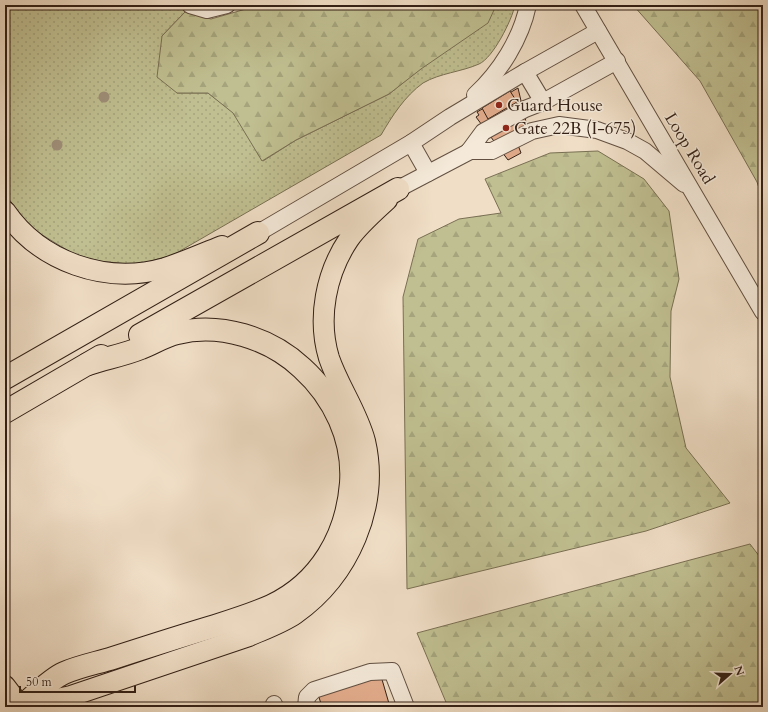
<svg xmlns="http://www.w3.org/2000/svg" width="768" height="712" font-family="Cardo,serif">
<defs>
<pattern id="grass-dots" width="8" height="8" patternUnits="userSpaceOnUse"><rect width="8" height="8" fill="#c0bf91"/><path d="M2 2h.1M6 6h.1" fill="none" stroke="#a5a47c" stroke-width="1.8" stroke-linecap="round"/></pattern>
<pattern id="forest-firs" width="22" height="20" patternUnits="userSpaceOnUse"><rect width="22" height="20" fill="#c0bf91"/><path d="M5 1l3.5 6h-7zM16 11l3.5 6h-7z" fill="#a5a47c"/></pattern>
</defs>
<rect width="100%" height="100%" fill="#f0dec6"/>
<filter id="stains"><feTurbulence type="fractalNoise" baseFrequency=".005" numOctaves="4"/><feColorMatrix values="0 0 0 0 .2 0 0 0 0 .09 0 0 0 0 .02 0 0 0 .5 -.17"/></filter>
<radialGradient id="worn" r=".72"><stop offset=".6" stop-color="#630" stop-opacity="0"/><stop offset="1" stop-color="#630" stop-opacity=".3"/></radialGradient>
<path fill="url(#grass-dots)" stroke="#796f53" d="M5,5H179L185,12L162,36L177,93H208L234,113L263,161L296,140L389,94L494,10L492,5H515C512,20 493,58 479,64C461,72 440,73 423,83C405,96 392,116 381,135L173,255L136,265L100,261L75,255L31,228L5,194Z"/>
<g fill="url(#forest-firs)" stroke="#796f53">
<polygon points="260,5 492,5 494,10 488,23 421,69 389,94 296,140 262,161 233,113 208,93 177,93 157,77 162,36 185,12 211,19"/>
<polygon points="633,5 763,5 763,200 757,182 700,81"/>
<polygon points="598,151 644,179 669,211 679,279 671,311 670,377 686,448 730,503 646,531 407,589 403,297 418,239 459,219 501,213 485,179 550,153"/>
<polygon points="750,544 763,561 763,707 448,707 417,633"/>
</g>
<g fill="#e3ad8d" stroke="#321f15">
<polygon points="518,88 530,139 518,145 521,153 508,160 476,117 479,115 477,112"/>
<polygon points="510,91 517,102 488,119 482,108"/>
<polygon points="381,676 390,707 322,707 318,694"/>
</g>
<g fill="none" stroke-linecap="round" stroke-linejoin="round">
<g stroke="#624f41" stroke-width="18">
<g id="minor">
<polyline points="190,5 207,10 227,5"/>
<polyline points="583,5 763,312"/>
<polyline points="525,72 543,102"/>
<path d="M475,95C500,72 521,39 528,5"/>
<polyline points="411,143 428,173"/>
<polyline points="469,151 492,151 532,131 559,125 597,130 627,141 645,151 684,184"/>
<polyline points="469,151 483,132 525,109 543,102 617,61"/>
<polyline points="398,189 478,147"/>
<polyline points="258,233 411,143 450,117 525,72 598,31"/>
<polyline points="274,704 275,707"/>
<polyline points="306,707 307,697 314,690 370,672 392,671 406,707"/>
</g>
</g>
<g stroke="#321f15" stroke-width="22">
<g id="major">
<path d="M5,211C40,262 106,285 165,268C184,262 204,253 222,246"/>
<polyline points="5,686 21,707"/>
<path d="M21,707L71,696L249,636C265,629 282,623 295,614C349,576 380,506 365,441C357,411 339,387 329,358C317,318 326,273 349,239C359,225 374,212 387,200"/>
</g>
</g>
<g stroke="#321f15" stroke-width="24">
<g id="highway">
<polyline points="140,335 398,189"/>
<polyline points="5,378 258,233"/>
<polyline points="5,412 101,356"/>
<path d="M21,707C33,697 50,679 64,673C80,666 97,663 113,658C147,647 181,636 215,626C234,620 253,614 271,606C320,583 347,536 351,483C354,439 334,397 302,368C270,338 220,322 177,333C164,336 154,343 141,348C124,355 106,358 88,364"/>
</g>
</g>
<use href="#minor" stroke="#f5eada" stroke-width="16"/>
<use href="#major" stroke="#f0dec6" stroke-width="20"/>
<use href="#highway" stroke="#f0dec6" stroke-width="22"/>
</g>
<g fill="#9f8f79">
<circle cx="104" cy="97" r="5.5"/>
<circle cx="57" cy="145" r="5.5"/>
</g>
<g fill="#8f2418" stroke="#f5eada" stroke-width="1.5">
<circle cx="499" cy="105" r="4"/>
<circle cx="506" cy="128" r="4"/>
</g>
<g text-anchor="middle" stroke-width="3" stroke-linejoin="round" paint-order="stroke">
<g font-size="17" fill="#321f15" stroke="#f5eada" text-anchor="start">
<text x="507" y="111">Guard House</text>
<text x="514" y="134">Gate 22B (I-675)</text>
</g>
<g font-size="17" fill="#321f15" stroke="#f5eada">
<text transform="translate(690 148) rotate(59)" y="6">Loop Road</text>
</g>
</g>
<rect width="768" height="712" fill="none" stroke="#f0dec6" stroke-width="20"/>
<rect x="6" y="6" width="756" height="700" fill="none" stroke="#321f15" stroke-width="2"/>
<rect x="10" y="10" width="748" height="692" fill="none" stroke="#321f15"/>
<g transform="translate(730 674) rotate(70)" stroke="#f5eada" stroke-width="3" paint-order="stroke">
<path d="M0-3L7 15L0 10L-7 15Z" fill="#321f15"/>
<text y="-6" font-size="11" font-weight="bold" text-anchor="middle" fill="#321f15">N</text>
</g>
<path d="M20 686v6h115v-6" fill="none" stroke="#321f15" stroke-width="2"/>
<text x="26" y="686" font-size="12" fill="#321f15" stroke="#f5eada" stroke-width="3" paint-order="stroke">50 m</text>
<rect width="100%" height="100%" filter="url(#stains)"/>
<rect width="100%" height="100%" fill="url(#worn)"/>
</svg>
